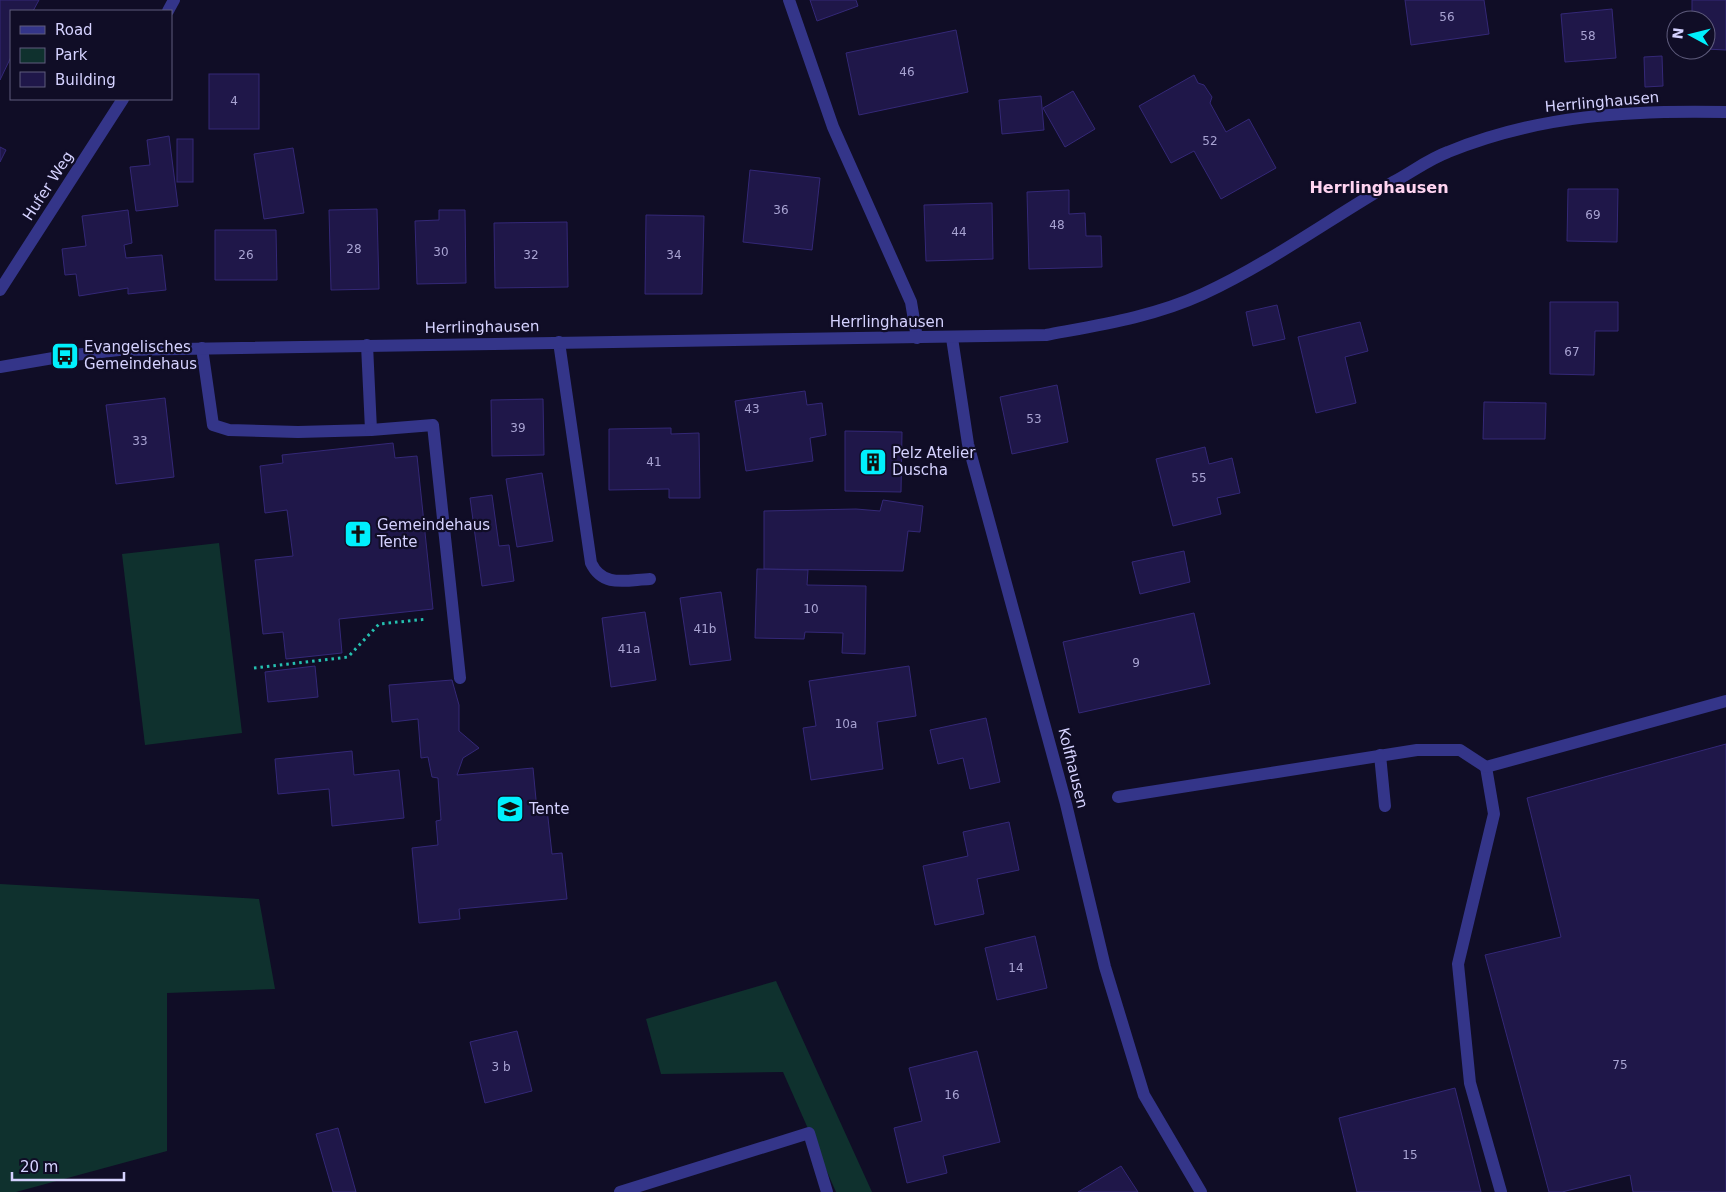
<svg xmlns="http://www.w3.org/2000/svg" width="1726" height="1192" font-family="'DejaVu Sans',sans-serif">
<rect width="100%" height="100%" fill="#100d26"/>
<g fill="#0f312e">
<polygon points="219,543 242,733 145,745 122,554"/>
<polygon points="0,884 259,899 275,989 167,993 167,1151 16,1192 0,1192"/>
<polygon points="776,981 872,1192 836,1192 783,1072 661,1074 646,1019"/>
</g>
<g fill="#1f1749" stroke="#342877">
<polygon points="0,0 39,0 33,11 11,11 11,57 0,80"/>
<polygon points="810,0 856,0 858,6 817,21"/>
<polygon points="1405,0 1484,0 1489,34 1411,45"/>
<polygon points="1692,0 1726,0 1726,50 1706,49 1706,20 1692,20"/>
<polygon points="1612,9 1616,58 1565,62 1561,14"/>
<polygon points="956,30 968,92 859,115 846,53"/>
<polygon points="1662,56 1663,86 1645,87 1644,57"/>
<rect x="209" y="74" width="50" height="55"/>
<polygon points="1194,75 1198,83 1204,85 1212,97 1210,103 1226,132 1249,119 1276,168 1221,199 1194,151 1171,163 1139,106"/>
<polygon points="1073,91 1095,129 1065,147 1043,108"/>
<polygon points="1041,96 1044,130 1002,134 999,100"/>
<polygon points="169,136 178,206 136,211 130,167 150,165 147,140"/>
<rect x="177" y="139" width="16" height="43"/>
<polygon points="0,147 6,150 0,162"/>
<polygon points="293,148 304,213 264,219 254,154"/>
<polygon points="750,170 820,178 812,250 743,242"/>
<polygon points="1568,189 1618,189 1617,242 1567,241"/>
<polygon points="1069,190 1069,214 1085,213 1086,236 1101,236 1102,267 1029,269 1027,192"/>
<polygon points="992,203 993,259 926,261 924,205"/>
<polygon points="377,209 379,289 331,290 329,210"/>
<polygon points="128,210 132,243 124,245 126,258 162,255 166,290 128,294 128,288 79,296 76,274 65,275 62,249 86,246 82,216"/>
<polygon points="439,210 465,210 466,283 417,284 415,221 439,220"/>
<polygon points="646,215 704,216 702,294 645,294"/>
<polygon points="567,222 568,287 495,288 494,223"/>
<polygon points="215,230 276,230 277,280 215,280"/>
<polygon points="1550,302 1618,302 1618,331 1595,331 1594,375 1550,374"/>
<polygon points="1277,305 1285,339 1253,346 1246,312"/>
<polygon points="1360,322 1368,351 1345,357 1356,403 1316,413 1298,337"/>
<polygon points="1057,385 1068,442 1012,454 1000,397"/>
<polygon points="805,391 807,405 822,403 826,435 810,438 813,461 746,471 735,401"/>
<polygon points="165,398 174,477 116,484 106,405"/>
<polygon points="543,399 544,455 492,456 491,400"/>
<polygon points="1484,402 1546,403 1545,439 1483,439"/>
<polygon points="671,428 671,434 699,433 700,498 669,498 669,489 609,490 609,429"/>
<polygon points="845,431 902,432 901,492 845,491"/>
<polygon points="393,443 395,458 417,456 433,609 339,619 342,653 286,659 283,632 263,634 255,560 293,556 287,510 265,513 260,466 283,463 282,455"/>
<polygon points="1205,447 1209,464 1232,458 1240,493 1217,498 1221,514 1173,526 1156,459"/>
<polygon points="542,473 553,541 517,547 506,479"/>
<polygon points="492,495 499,546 509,545 514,581 482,586 470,498"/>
<polygon points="883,500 923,506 920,532 908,531 903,571 764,569 764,511 856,509 880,511"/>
<polygon points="1184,551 1190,582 1140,594 1132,562"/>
<polygon points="757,569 808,570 807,585 866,586 865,654 842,653 843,633 805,632 804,639 755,638"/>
<polygon points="721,592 731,660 690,665 680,598"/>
<polygon points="645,612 656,680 611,687 602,618"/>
<polygon points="1194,613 1210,684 1079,713 1063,642"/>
<polygon points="315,666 318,697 268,702 265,672"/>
<polygon points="909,666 916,716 877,722 883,769 811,780 803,728 816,726 809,681"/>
<polygon points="452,680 459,705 459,731 479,748 463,758 457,775 533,768 537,810 547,809 552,854 562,853 567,899 459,909 460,919 419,923 412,848 438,845 436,821 441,820 438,778 432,777 428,757 421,758 418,719 392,722 389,685"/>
<polygon points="986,718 1000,782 970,789 963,758 938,764 930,730"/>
<polygon points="1726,744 1726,1192 1633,1192 1630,1175 1562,1192 1549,1192 1485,955 1561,937 1527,798"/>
<polygon points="352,751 354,775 399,770 404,818 332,826 329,789 278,794 275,759"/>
<polygon points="1009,822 1019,870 977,879 984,914 935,925 923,866 968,856 963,832"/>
<polygon points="1035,936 1047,988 997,1000 985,948"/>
<polygon points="517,1031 532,1091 485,1103 470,1042"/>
<polygon points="977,1051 1000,1142 943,1156 947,1173 907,1183 894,1128 922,1121 909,1068"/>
<polygon points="1455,1088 1481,1192 1357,1192 1339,1118"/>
<polygon points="338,1128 356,1192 333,1192 316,1134"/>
<polygon points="1121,1166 1138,1192 1078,1192"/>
</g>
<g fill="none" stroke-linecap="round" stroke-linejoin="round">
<polyline stroke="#25c0b0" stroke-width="3" stroke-dasharray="2.5 4" stroke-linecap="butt" points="254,668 348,657 379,624 427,619"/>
<g stroke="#343589" stroke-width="12">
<polyline points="789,0 833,127 911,302 917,338"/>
<polyline points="168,11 174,0"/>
<polyline points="0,290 123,99"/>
<polyline points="952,338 968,444 1066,804 1105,967 1144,1095 1201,1192"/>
<path d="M559,342L591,563C603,588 626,580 650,579"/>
<polyline points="202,348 213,425 229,430 298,432 371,430 367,345"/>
<path d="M0,367L65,356L119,350L1046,335C1099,325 1153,317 1203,294C1270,263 1331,218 1395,181C1412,172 1429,159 1448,152C1538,115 1630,110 1726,112"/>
<polyline points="371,430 433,425 460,678"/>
<polyline points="1380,755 1385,806"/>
<polyline points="1486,767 1494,814 1458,964 1470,1083 1501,1192"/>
<polyline points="1118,797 1417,750 1460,750 1486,767 1726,701"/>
<polyline points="620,1192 809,1133 827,1192"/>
</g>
</g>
<defs>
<g id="bus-square" transform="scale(1.4375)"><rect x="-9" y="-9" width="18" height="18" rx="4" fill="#00f0fd" stroke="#100d26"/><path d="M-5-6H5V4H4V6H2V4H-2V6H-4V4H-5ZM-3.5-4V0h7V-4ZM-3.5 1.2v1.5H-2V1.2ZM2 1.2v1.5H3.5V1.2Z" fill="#111"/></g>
<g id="building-square" transform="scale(1.4375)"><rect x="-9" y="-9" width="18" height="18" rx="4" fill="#00f0fd" stroke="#100d26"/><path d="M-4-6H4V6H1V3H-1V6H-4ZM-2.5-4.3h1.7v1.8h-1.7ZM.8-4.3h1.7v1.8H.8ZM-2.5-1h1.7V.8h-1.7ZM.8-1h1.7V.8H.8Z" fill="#111"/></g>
<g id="church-square" transform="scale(1.4375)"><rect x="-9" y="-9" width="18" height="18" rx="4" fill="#00f0fd" stroke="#100d26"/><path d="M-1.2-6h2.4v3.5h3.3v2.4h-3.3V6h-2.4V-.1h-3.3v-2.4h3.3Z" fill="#111"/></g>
<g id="school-square" transform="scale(1.4375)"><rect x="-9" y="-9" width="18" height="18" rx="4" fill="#00f0fd" stroke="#100d26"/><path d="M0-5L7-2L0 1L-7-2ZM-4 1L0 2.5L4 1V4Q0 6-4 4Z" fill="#111"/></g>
</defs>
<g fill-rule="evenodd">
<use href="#bus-square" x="65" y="356"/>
<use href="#building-square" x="873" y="462"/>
<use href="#church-square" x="358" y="534"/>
<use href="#school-square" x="510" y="809"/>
</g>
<g text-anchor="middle" stroke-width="4.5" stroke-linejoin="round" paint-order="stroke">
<g font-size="12" fill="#a8a3d2">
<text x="1447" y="21">56</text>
<text x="1588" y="40">58</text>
<text x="907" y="76">46</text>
<text x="234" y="105">4</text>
<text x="1210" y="145">52</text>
<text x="781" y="214">36</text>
<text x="1593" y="219">69</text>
<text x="1057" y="229">48</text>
<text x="959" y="236">44</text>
<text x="354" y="253">28</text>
<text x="441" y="256">30</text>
<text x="246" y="259">26</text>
<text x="531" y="259">32</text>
<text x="674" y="259">34</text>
<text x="1572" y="356">67</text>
<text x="752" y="413">43</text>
<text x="1034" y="423">53</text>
<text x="518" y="432">39</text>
<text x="140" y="445">33</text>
<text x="654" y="466">41</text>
<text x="1199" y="482">55</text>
<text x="811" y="613">10</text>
<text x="705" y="633">41b</text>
<text x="629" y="653">41a</text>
<text x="1136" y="667">9</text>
<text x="846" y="728">10a</text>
<text x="1016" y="972">14</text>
<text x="1620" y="1069">75</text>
<text x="501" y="1071">3 b</text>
<text x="952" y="1099">16</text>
<text x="1410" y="1159">15</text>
</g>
<g font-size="15" fill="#d5d2ff" stroke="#100d26">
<text transform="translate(1602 102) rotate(-5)" y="5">Herrlinghausen</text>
<text transform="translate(48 186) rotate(-57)" y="5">Hufer Weg</text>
<text x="887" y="327">Herrlinghausen</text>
<text transform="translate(482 327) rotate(-1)" y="5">Herrlinghausen</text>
<text transform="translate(1073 768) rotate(76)" y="5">Kolfhausen</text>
</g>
<g font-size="15" fill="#d5d2ff" stroke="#100d26" text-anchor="start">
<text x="84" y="352">Evangelisches<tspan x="84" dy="17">Gemeindehaus</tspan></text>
<text x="892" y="458">Pelz Atelier<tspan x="892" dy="17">Duscha</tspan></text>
<text x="377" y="530">Gemeindehaus<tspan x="377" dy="17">Tente</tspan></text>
<text x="529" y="814">Tente</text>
</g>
<g font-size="16" font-weight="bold" fill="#ffd4f1" stroke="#100d26">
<text x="1379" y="193">Herrlinghausen</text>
</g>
</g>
<rect x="10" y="10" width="162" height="90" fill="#100d26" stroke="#5f5c7d"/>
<rect x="20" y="26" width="25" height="8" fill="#343589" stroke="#5f5c7d"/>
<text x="55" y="35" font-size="15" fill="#d5d2ff">Road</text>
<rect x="20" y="48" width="25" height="15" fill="#0f312e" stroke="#5f5c7d"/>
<text x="55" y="60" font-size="15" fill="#d5d2ff">Park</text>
<rect x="20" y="72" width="25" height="15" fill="#1f1749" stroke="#5f5c7d"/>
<text x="55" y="85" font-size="15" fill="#d5d2ff">Building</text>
<g transform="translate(1691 35) rotate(277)"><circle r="24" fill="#100d26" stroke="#5f5c7d"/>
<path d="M0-4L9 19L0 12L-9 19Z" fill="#00f0fd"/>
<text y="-8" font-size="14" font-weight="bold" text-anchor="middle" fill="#d5d2ff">N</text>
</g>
<path d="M12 1172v8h112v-8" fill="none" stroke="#d5d2ff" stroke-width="2.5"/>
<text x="20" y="1172" font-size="15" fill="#d5d2ff" stroke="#100d26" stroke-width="4" paint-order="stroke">20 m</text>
</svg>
